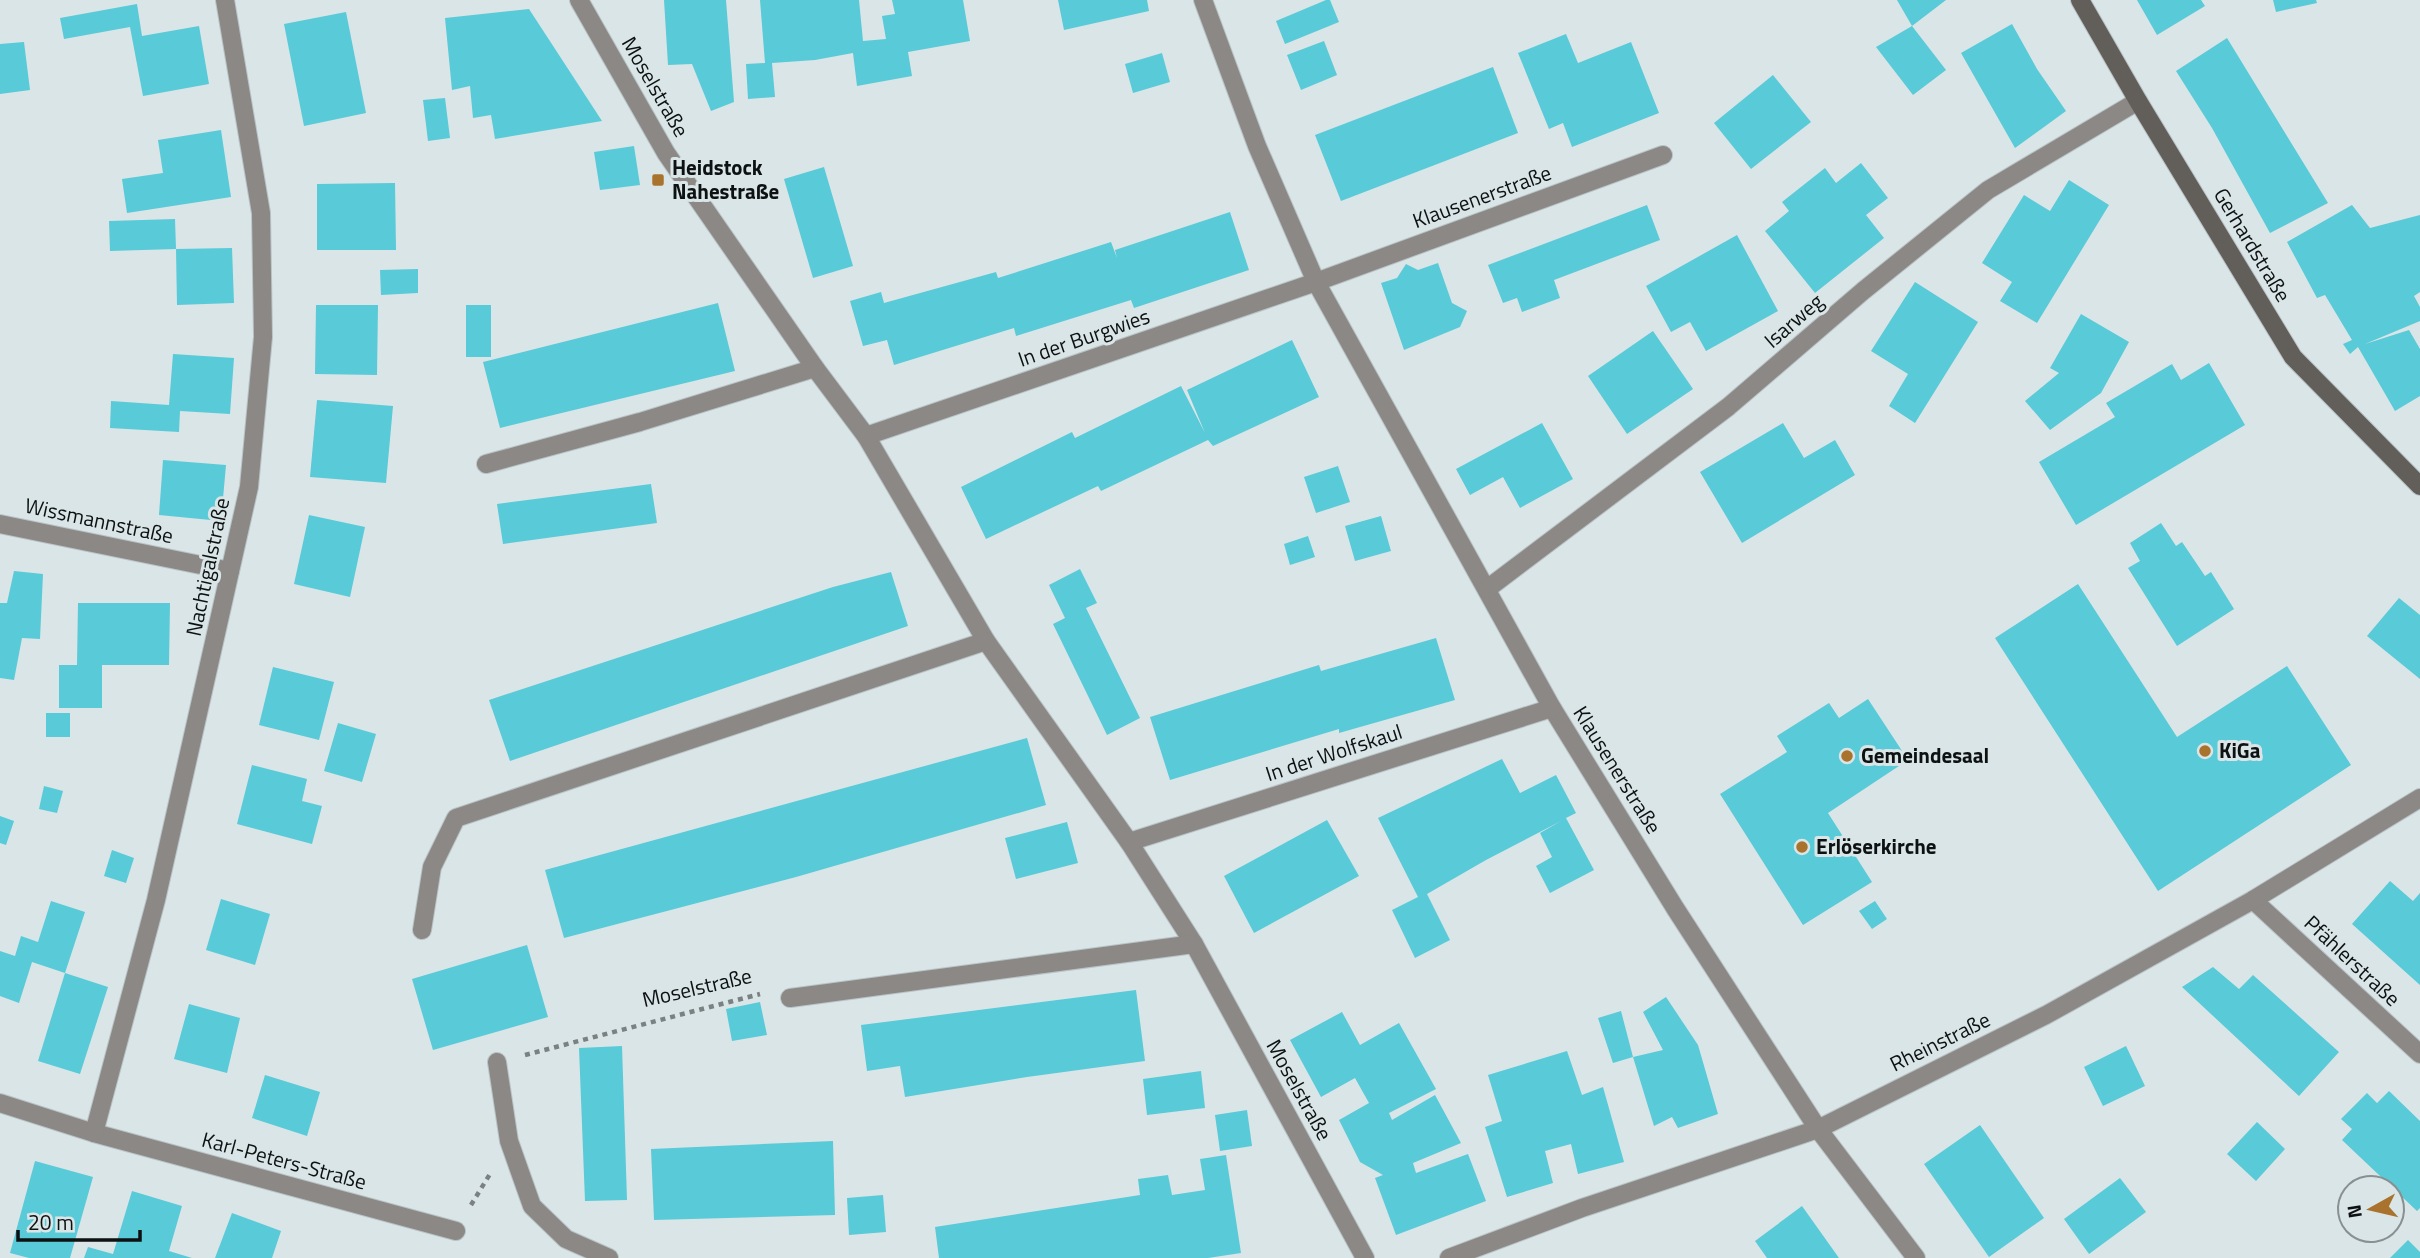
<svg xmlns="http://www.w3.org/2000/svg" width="2420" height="1258" font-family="'Titillium Web',sans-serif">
<rect width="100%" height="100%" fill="#dae5e7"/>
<g fill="#59cad8">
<polygon points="664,0 726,0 734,102 711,111 692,64 668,65"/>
<polygon points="760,0 859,0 863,41 886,39 882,16 895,14 892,0 963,0 970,41 908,52 912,76 857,86 853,53 815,60 772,63 775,97 748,99 746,64 765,63"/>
<polygon points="1058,0 1147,0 1149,11 1064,30"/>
<polygon points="1326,0 1330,0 1339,22 1285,44 1276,21"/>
<polygon points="1897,0 1946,0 1912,26"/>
<polygon points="2137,0 2201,0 2205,6 2157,35"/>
<polygon points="2273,0 2316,0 2317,3 2276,12"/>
<polygon points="137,4 142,36 199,26 209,84 143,96 130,27 64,39 60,18"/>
<polygon points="529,9 602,121 495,139 491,115 473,118 470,86 452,90 445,18"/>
<polygon points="346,12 366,113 304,126 284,24"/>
<polygon points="2012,24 2037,69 2066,111 2015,148 1961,53"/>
<polygon points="1912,26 1946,70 1913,95 1876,47"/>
<polygon points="1566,34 1578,63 1631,42 1659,113 1572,147 1563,123 1549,129 1518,53"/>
<polygon points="2227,38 2328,203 2270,233 2212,128 2176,71"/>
<polygon points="1324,41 1337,75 1301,90 1287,55"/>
<polygon points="24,42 30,90 0,94 0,44"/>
<polygon points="1162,53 1170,82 1133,93 1125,64"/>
<polygon points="1493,67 1518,133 1341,201 1315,135"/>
<polygon points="1773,75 1811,122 1751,169 1714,123"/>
<polygon points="445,98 450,138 428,141 423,100"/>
<polygon points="221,130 231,197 127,213 122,179 163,173 158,140"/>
<polygon points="634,146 640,185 600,190 594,152"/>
<polygon points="1861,163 1888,198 1866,215 1884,238 1815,293 1765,231 1789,211 1782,202 1825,168 1836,183"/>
<polygon points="824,167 853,266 813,278 784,179"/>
<polygon points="2069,180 2109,205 2037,323 2000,301 2012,282 1982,263 2024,195 2050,211"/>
<polygon points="395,183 396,250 317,250 317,184"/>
<polygon points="1647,205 1660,240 1554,280 1560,298 1522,312 1517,298 1503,303 1488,265"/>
<polygon points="2352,205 2370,228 2420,215 2420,292 2414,296 2420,307 2420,321 2365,344 2409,330 2420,349 2420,396 2395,411 2358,347 2350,354 2343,344 2352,340 2325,295 2317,298 2287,242"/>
<polygon points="1230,212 1249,270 1134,308 1131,300 1016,336 1014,328 894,365 887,340 863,346 850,301 881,292 884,303 996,272 998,278 1111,242 1117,258 1115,250"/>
<polygon points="175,219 176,249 110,251 109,221"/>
<polygon points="1737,235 1778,311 1706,351 1690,322 1671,332 1646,286"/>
<polygon points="232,248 234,303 177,305 176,249"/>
<polygon points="1438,263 1452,303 1467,311 1460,327 1404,350 1381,283 1397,278 1406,264 1418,270"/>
<polygon points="418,269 418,293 381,295 380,270"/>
<polygon points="1915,282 1978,322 1915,423 1889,406 1908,374 1871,351"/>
<polygon points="718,303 735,371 500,428 483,362"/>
<polygon points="316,305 378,305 377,375 315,374"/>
<rect x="466" y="305" width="25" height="52"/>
<polygon points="2081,314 2129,342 2101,393 2050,430 2025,401 2059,373 2050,368"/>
<polygon points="1653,331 1693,389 1627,434 1588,376"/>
<polygon points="1292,340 1319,397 1213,446 1208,440 1101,491 1098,486 986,539 961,487 1072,432 1075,438 1181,386 1205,433 1187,390"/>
<polygon points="173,354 234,358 230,414 180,411 179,432 110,428 111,401 169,405"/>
<polygon points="2209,363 2245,425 2076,525 2039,462 2115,417 2106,403 2172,364 2181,380"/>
<polygon points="317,400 393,406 386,483 310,477"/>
<polygon points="1542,423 1573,479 1520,508 1503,477 1470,495 1456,469"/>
<polygon points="1783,423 1804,458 1835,440 1855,475 1742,543 1700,472"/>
<polygon points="163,460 226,465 221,521 159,515"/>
<polygon points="1338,466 1350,502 1316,513 1304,477"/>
<polygon points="651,484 657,523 503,544 497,504"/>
<polygon points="309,515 365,527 350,597 294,584"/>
<polygon points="1381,516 1391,551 1355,561 1345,526"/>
<polygon points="2161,523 2176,546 2182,542 2205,576 2211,572 2234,609 2177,646 2128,568 2140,561 2130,543"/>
<polygon points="1308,536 1315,557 1290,565 1284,544"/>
<polygon points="1080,569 1097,603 1086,608 1140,718 1107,735 1053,624 1065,618 1049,585"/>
<polygon points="14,571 43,574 40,639 22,638 14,680 0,678 0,603 7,603"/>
<polygon points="891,572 908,626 510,761 489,700 833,587"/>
<polygon points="2078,584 2177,737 2287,666 2351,765 2158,891 1995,638"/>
<polygon points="2399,598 2420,615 2420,679 2367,636"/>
<polygon points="78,603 170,603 169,665 102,665 102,708 59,708 59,665 77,665"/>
<polygon points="1436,638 1455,700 1339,733 1339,729 1170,780 1150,717 1319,665 1321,671"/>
<polygon points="273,667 334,682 319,740 259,725"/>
<polygon points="1868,699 1908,760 1828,813 1872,882 1803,925 1720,794 1787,752 1777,736 1829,703 1839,718"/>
<rect x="46" y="713" width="24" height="24"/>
<polygon points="338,723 376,734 362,782 324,771"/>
<polygon points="1027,738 1046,805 796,877 564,938 545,870"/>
<polygon points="1502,759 1520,793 1556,775 1576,813 1566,818 1594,870 1550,893 1536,866 1552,857 1540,833 1561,821 1486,860 1427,894 1450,940 1415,958 1392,910 1418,897 1378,818"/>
<polygon points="252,765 307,779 302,801 322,806 312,844 237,824"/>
<polygon points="44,786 63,791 57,813 39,809"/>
<polygon points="0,816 14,821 6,845 0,843"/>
<polygon points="1327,820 1359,876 1254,933 1224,876"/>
<polygon points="1067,822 1078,863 1016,879 1005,838"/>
<polygon points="112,850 134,858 126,883 104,876"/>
<polygon points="2390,881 2413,901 2420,893 2420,985 2352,924"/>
<polygon points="221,899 270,914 255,965 206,950"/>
<polygon points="51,901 85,912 65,973 32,962 19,1003 0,996 0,951 15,956 21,936 38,942"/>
<polygon points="1875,901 1887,919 1872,929 1859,911"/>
<polygon points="527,945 548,1017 433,1050 412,979"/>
<polygon points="2213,967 2239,989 2253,975 2339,1052 2299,1096 2182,987"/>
<polygon points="65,973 108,987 80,1074 38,1061"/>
<polygon points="1136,990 1145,1061 1027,1077 905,1097 900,1066 867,1071 861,1025"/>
<polygon points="1666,997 1698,1045 1718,1114 1678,1128 1672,1117 1654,1126 1633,1057 1663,1050 1643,1012"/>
<polygon points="760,1002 767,1035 732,1041 726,1009"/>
<polygon points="189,1004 240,1018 227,1073 174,1059"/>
<polygon points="1621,1011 1633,1057 1613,1063 1598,1018"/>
<polygon points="1342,1012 1360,1045 1399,1023 1436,1089 1389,1113 1392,1120 1435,1095 1461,1143 1413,1163 1416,1173 1468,1154 1486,1201 1396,1235 1375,1178 1383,1175 1360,1162 1339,1120 1369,1103 1355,1078 1321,1097 1290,1040"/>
<polygon points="622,1046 627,1200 585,1201 579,1048"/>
<polygon points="2126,1046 2145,1086 2103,1106 2084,1067"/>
<polygon points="1567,1051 1582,1095 1603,1087 1624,1162 1578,1174 1571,1144 1545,1151 1553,1183 1507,1197 1485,1127 1502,1121 1488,1075"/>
<polygon points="1201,1071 1205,1108 1147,1115 1143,1079"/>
<polygon points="265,1075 320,1092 307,1136 252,1118"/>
<polygon points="2389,1091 2420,1121 2420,1208 2417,1211 2342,1140 2352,1129 2341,1119 2367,1093 2377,1103"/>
<polygon points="1247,1110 1252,1146 1220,1151 1215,1115"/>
<polygon points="2257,1122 2285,1149 2256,1181 2227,1154"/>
<polygon points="1980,1125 2044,1218 1989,1257 1924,1164"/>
<polygon points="833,1141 835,1215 654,1220 651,1149"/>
<polygon points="1226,1155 1241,1253 1208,1258 939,1258 935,1227 1140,1195 1138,1179 1168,1175 1172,1195 1205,1190 1200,1159"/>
<polygon points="35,1161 93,1177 70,1258 29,1258 10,1253"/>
<polygon points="2120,1178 2146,1212 2089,1254 2064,1219"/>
<polygon points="132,1191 182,1206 169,1251 192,1258 84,1258 88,1247 113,1254"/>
<polygon points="883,1195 886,1232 849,1235 847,1198"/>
<polygon points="1802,1206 1839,1258 1767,1258 1755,1241"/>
<polygon points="232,1213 281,1231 272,1258 215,1258"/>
<polygon points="2408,1240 2420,1252 2420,1258 2390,1258"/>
</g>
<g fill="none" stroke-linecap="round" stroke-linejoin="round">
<g stroke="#b9c3c5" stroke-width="20">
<g id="street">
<polyline points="579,0 666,153 815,368 866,436 986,641 1129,842 1194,944 1365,1258"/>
<polyline points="1203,0 1257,146 1316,282 1552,708 1675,908 1818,1129 1916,1258"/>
<polyline points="866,436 1316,282 1663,155"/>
<polyline points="486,464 640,422 815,368"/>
<polyline points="0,524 230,571"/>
<polyline points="1487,589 1728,407 1863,291 1988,190 2138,101"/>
<polyline points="1129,842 1552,708"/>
<polyline points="2253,900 2420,1054"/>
<polyline points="422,930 432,867 456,818 986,641"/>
<polyline points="790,998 1194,944"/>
<polyline points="497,1062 509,1141 532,1206 566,1239 609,1258"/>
<polyline points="0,1103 94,1133 456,1231"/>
<polyline points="94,1133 156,900 249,487 263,337 261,213 225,0"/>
<polyline points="1449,1258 1582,1208 1818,1129 2046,1015 2253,900 2420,798"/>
</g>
</g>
<g stroke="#b9c3c5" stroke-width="20">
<polyline id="secondary" points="2080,0 2138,101 2293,357 2420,486"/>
</g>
<g stroke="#7a8182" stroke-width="4.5" stroke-dasharray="5 5" stroke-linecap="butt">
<polyline points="525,1055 760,994"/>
<polyline points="471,1205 490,1174"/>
</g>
<use href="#street" stroke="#8b8885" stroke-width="18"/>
<use href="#secondary" stroke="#625e5a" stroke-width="18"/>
</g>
<g fill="#a9732e" stroke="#dae5e7" stroke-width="2.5">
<rect x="651" y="173" width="14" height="14" rx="3.5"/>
<circle cx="2205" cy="751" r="7"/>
<circle cx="1847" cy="756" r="7"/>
<circle cx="1802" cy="847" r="7"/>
</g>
<g text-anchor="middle" stroke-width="6" stroke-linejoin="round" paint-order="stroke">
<g font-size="21" fill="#0d1111" stroke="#dae5e7">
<text transform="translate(655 87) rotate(60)" y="7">Moselstraße</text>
<text transform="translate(1482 197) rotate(-20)" y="7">Klausenerstraße</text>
<text transform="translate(2252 245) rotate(59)" y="7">Gerhardstraße</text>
<text transform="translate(1794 321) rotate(-41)" y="7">Isarweg</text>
<text transform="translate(1084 338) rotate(-19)" y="7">In der Burgwies</text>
<text transform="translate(99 521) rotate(12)" y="7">Wissmannstraße</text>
<text transform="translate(208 567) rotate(-78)" y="7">Nachtigalstraße</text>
<text transform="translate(1334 753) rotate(-18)" y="7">In der Wolfskaul</text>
<text transform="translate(1617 770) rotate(58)" y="7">Klausenerstraße</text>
<text transform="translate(2352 961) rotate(43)" y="7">Pfählerstraße</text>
<text transform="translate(697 988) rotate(-13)" y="7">Moselstraße</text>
<text transform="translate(1940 1042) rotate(-26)" y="7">Rheinstraße</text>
<text transform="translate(1299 1090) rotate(61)" y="7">Moselstraße</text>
<text transform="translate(284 1161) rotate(15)" y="7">Karl-Peters-Straße</text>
</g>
<g font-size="21" font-weight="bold" fill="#0d1111" stroke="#dae5e7" text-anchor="start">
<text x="672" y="175">Heidstock<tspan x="672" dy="24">Nahestraße</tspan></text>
<text x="2219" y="758">KiGa</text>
<text x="1861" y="763">Gemeindesaal</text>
<text x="1816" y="854">Erlöserkirche</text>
</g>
</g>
<g transform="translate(2371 1209) rotate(262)"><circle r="33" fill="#dae5e7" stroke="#889091" stroke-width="2"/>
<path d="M0-5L12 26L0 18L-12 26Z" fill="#a9732e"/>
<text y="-10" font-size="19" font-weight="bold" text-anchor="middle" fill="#0d1111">N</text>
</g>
<path d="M18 1230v10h122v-10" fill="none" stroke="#0d1111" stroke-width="3.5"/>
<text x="28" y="1230" font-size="21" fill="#0d1111" stroke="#dae5e7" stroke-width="5" paint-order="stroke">20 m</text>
</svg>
